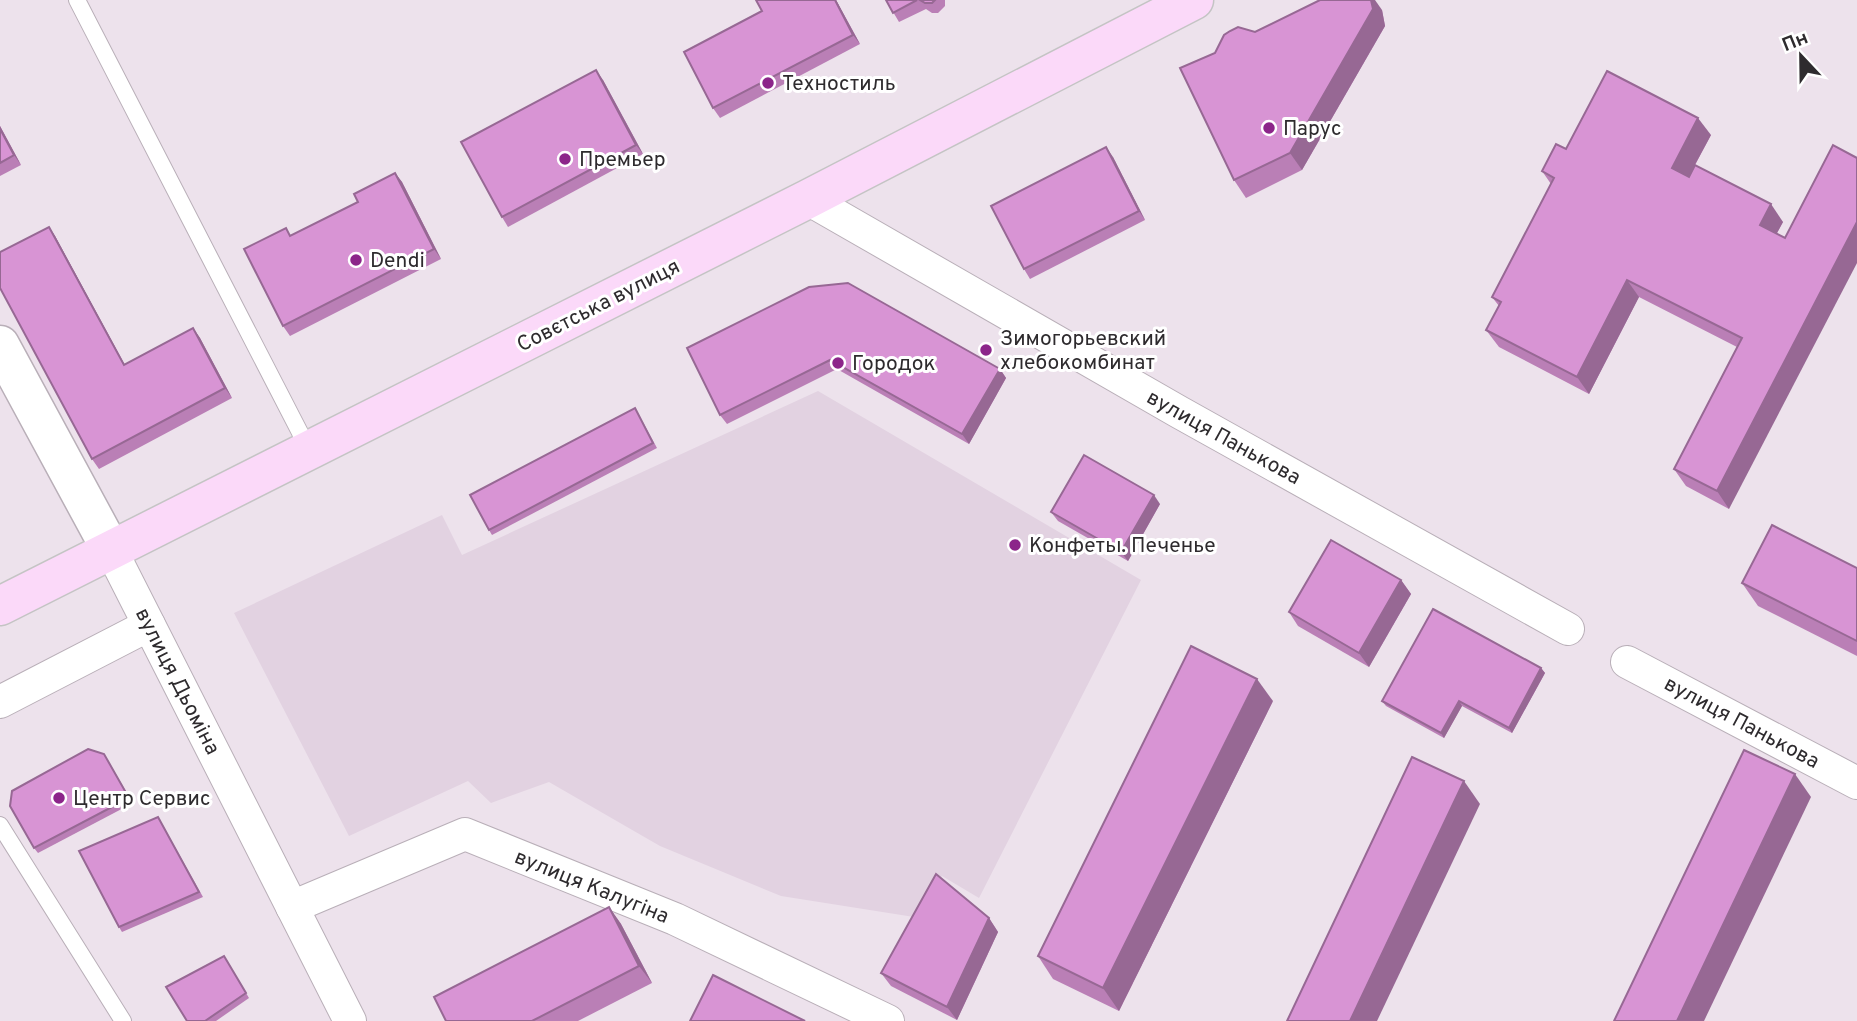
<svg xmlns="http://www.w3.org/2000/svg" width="1857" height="1021" font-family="Overpass,sans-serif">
<rect width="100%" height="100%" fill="#ede2ec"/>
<polygon fill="#e2d2e1" points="818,391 1141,580 979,898 942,876 914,917 781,896 660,846 549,782 491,803 468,781 349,836 234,613 442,515 462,555"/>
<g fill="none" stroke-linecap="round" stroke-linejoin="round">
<g stroke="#b9afb8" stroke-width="18">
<g id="lane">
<polyline points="77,0 309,450"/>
<polyline points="0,825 123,1021"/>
</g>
</g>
<g stroke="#b9afb8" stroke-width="34">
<g id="street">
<polyline points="808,199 1179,412 1568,629"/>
<polyline points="111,550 350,1021"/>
<polyline points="1627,662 1857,783"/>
<polyline points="0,702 149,625"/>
<polyline points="292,907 465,834 675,919 888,1021"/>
</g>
</g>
<g stroke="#b9afb8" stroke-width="41">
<polyline id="secondary" points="0,345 111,550"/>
</g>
<g stroke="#c4c4c4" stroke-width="41">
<polyline id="primary" points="0,606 808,199 1194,0"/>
</g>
<use href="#lane" stroke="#fff" stroke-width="16"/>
<use href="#street" stroke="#fff" stroke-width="32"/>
<use href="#secondary" stroke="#fff" stroke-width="38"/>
<use href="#primary" stroke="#fbd9f9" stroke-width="38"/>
</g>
<g fill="#ba7fb6">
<polygon points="836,0 860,44 720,118 713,108"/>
<polygon points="886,0 945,0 945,6 938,13 932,13 926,9 899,22"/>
<polygon points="1382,10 1385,26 1302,170 1246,198 1234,180 1215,53 1255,32"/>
<polygon points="603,80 643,154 508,227 502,217"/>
<polygon points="0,126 21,165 0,176"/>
<polygon points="1711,135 1695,165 1783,222 1777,233 1729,509 1686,486 1674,469 1737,347 1639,297 1589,394 1499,347 1486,330 1499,306 1492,297 1551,184 1542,171 1566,149"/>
<polygon points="1113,157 1145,220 1030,279 1024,269"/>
<polygon points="395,173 402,182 441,259 290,336 283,326 292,236 358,202"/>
<polygon points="49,227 55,236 125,365 193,328 200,338 232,398 99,469 92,459"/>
<polygon points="848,283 1000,369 1006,378 969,444 837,369 727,424 720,415"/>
<polygon points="638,413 657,448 492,535 489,530"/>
<polygon points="1160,504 1128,561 1058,521 1051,512"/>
<polygon points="1857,568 1857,656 1758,606 1742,583"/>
<polygon points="1401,580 1411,594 1369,667 1298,626 1289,612"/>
<polygon points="1541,668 1545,673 1512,733 1462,706 1444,738 1386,706 1382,701"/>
<polygon points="1273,701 1119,1011 1053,979 1038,956"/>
<polygon points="104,754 133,803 38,853 34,848"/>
<polygon points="161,822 203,897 122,932 119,927"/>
<polygon points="609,907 621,924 652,983 578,1021 446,1021"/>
<polygon points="989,918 998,932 957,1020 891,986 881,973"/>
<polygon points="227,961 249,998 216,1021 187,1021"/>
</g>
<g fill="#976894">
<polygon points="835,0 836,0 860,44 853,35"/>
<polygon points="1371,0 1375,0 1382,10 1385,26 1302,170 1290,153"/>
<polygon points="596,70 603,80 643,154 636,145"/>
<polygon points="1698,118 1711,135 1684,185 1672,168"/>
<polygon points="0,126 21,165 14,155 0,129"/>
<polygon points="1106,147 1113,157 1145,220 1139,211"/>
<polygon points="395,173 402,182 441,259 434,249"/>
<polygon points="1771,204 1783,222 1772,242 1760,225"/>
<polygon points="1857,222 1857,263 1729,509 1717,491"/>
<polygon points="49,227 55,236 130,375 124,365"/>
<polygon points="1627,280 1639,297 1589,394 1577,377"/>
<polygon points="193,328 200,338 232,398 225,388"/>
<polygon points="1000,369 1006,378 969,444 962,434"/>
<polygon points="1154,495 1160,504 1128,561 1121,552"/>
<polygon points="1401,580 1411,594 1369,667 1359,653"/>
<polygon points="1541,668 1545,673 1512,733 1509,728"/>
<polygon points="1257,679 1273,701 1119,1011 1103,988"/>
<polygon points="1459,701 1462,706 1444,738 1441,733"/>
<polygon points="1795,774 1811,797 1704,1021 1677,1021"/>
<polygon points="1464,781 1480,804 1377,1021 1350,1021"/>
<polygon points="609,907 621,924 652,983 639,966"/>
<polygon points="989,918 998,932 957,1020 947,1007"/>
</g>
<g fill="#d894d4" stroke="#976894" stroke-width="2">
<polygon points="756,0 835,0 853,35 713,108 684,52 762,11"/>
<polygon points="886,0 917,0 893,13"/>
<polygon points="920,0 935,0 932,3 925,3"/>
<polygon points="1320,0 1371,0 1373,9 1290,153 1234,180 1180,68 1215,53 1224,35 1230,31 1238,27 1255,32"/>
<polygon points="596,70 636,145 502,217 461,142"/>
<polygon points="1607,71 1698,118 1672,168 1689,177 1695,165 1771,204 1760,225 1785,238 1833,145 1857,158 1857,222 1717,491 1674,469 1742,338 1627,280 1577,377 1486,330 1501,302 1492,297 1554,178 1542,171 1556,144 1566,149"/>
<polygon points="0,129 14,155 0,163"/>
<polygon points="1106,147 1139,211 1024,269 991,206"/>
<polygon points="395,173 434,249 283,326 244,249 286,228 290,236 358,202 354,194"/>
<polygon points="49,227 124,365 193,328 225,388 92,459 0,288 0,252"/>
<polygon points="848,283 1000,369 962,434 830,360 720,415 687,348 809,287"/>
<polygon points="635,408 653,443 489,530 470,495"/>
<polygon points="1084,455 1154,495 1121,552 1051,512"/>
<polygon points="1772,525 1857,568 1857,641 1742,583"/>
<polygon points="1331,540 1401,580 1359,653 1289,612"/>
<polygon points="1433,609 1541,668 1509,728 1459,701 1441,733 1382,701"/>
<polygon points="1191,646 1257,679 1103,988 1038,956"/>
<polygon points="88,749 104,754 129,798 34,848 10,806 12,791"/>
<polygon points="1744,750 1795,774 1677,1021 1614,1021"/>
<polygon points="1412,757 1464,781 1350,1021 1287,1021"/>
<polygon points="158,817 199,892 119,927 79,851"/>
<polygon points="936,874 989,918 947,1007 881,973"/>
<polygon points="609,907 639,966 532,1021 446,1021 434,997"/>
<polygon points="224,956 246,993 205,1021 187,1021 166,987"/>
<polygon points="713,975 805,1021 690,1021"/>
</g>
<g fill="#8c258a" stroke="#fff" stroke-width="2.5">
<circle cx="768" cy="83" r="7"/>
<circle cx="1269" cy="128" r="7"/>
<circle cx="565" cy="159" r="7"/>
<circle cx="356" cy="260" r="7"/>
<circle cx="986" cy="350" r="7"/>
<circle cx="838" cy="363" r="7"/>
<circle cx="1015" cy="545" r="7"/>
<circle cx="59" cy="798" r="7"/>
</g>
<g text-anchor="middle" stroke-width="6" stroke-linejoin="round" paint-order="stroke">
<g font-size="21" fill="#2e2b2e" stroke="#fff" text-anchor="start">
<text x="782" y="90">Техностиль</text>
<text x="1283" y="135">Парус</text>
<text x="579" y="166">Премьер</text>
<text x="370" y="267">Dendi</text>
<text x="1000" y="345">Зимогорьевский<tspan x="1000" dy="24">хлебокомбинат</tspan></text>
<text x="852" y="370">Городок</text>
<text x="1029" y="552">Конфеты. Печенье</text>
<text x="73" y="805">Центр Сервис</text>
</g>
<g font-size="21" fill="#2e2b2e" stroke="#fff">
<text transform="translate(598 305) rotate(-27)" y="7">Совєтська вулиця</text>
<text transform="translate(1224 437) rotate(29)" y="7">вулиця Панькова</text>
<text transform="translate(178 681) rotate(63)" y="7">вулиця Дьоміна</text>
<text transform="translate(1742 722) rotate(28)" y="7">вулиця Панькова</text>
<text transform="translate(592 886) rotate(22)" y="7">вулиця Калугіна</text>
</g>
</g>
<g transform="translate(1801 56) rotate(338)" stroke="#ffffff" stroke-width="5" paint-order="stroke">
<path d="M0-5L12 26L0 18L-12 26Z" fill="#2e2b2e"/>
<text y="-10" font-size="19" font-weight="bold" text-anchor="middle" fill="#2e2b2e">Пн</text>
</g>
</svg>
